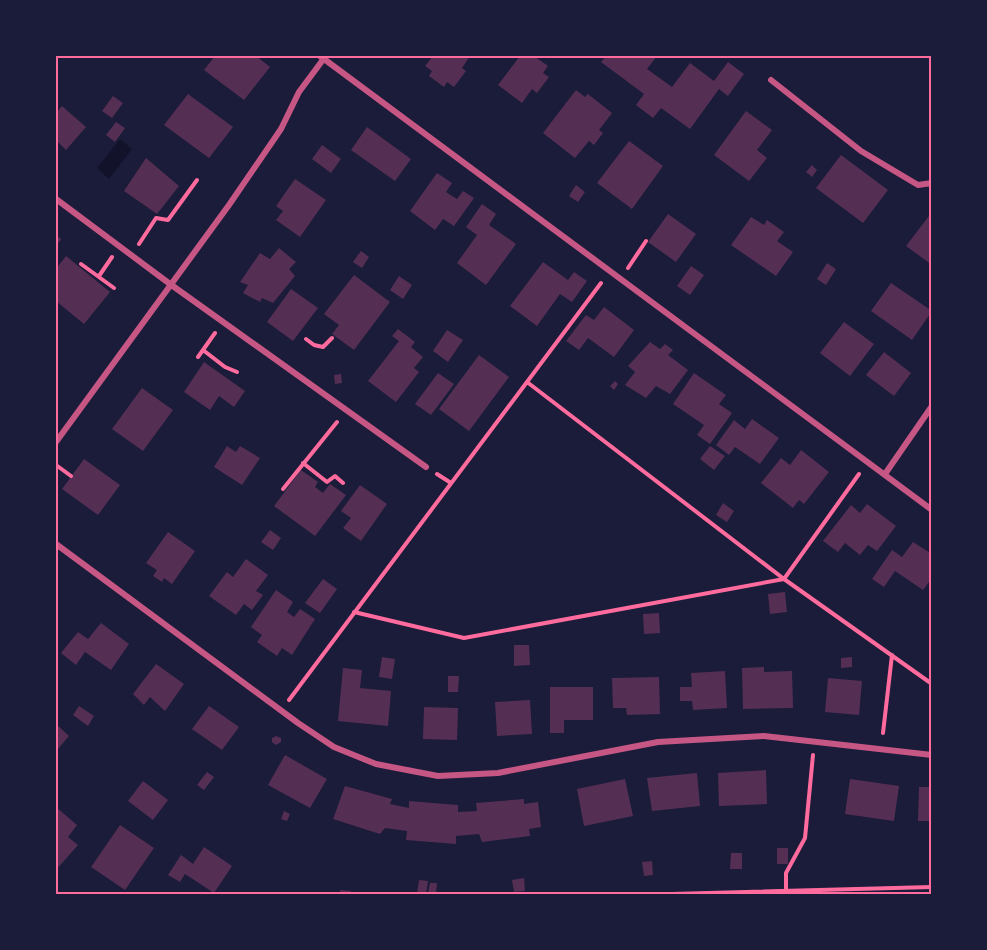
<svg xmlns="http://www.w3.org/2000/svg" width="987" height="950" font-family="'DejaVu Sans',sans-serif">
<style>
.water{fill:#12122b}
.building{fill:#542f53}
.lines{fill:none;stroke-linecap:round;stroke-linejoin:round}
.path{stroke:#ff6b9d;stroke-width:4}
.minor{stroke:#c65784;stroke-width:6}
.neatline{fill:none;stroke:#ff6b9d;stroke-width:2}
</style>
<rect width="100%" height="100%" fill="#1b1b3a"/>
<!-- water -->
<path class="water" d="M 120,139 L 132,149 L 109,179 L 97,168 Z"/>
<!-- building -->
<path class="building" d="M 215,56 L 256,56 L 270,67 L 244,100 L 204,70 Z
M 433,56 L 470,56 L 462,68 L 466,71 L 454,87 L 447,82 L 444,87 L 429,76 L 432,71 L 425,66 Z
M 520,56 L 534,56 L 548,66 L 543,73 L 549,77 L 537,93 L 532,89 L 522,103 L 498,85 Z
M 606,56 L 657,56 L 647,69 L 672,87 L 690,63 L 714,81 L 728,62 L 744,74 L 728,96 L 719,89 L 690,129 L 661,108 L 653,118 L 636,105 L 644,94 L 601,62 Z
M 576,90 L 585,97 L 588,94 L 612,113 L 599,130 L 603,133 L 594,145 L 589,141 L 575,158 L 543,133 Z
M 188,94 L 233,127 L 209,158 L 164,125 Z
M 113,96 L 123,103 L 112,118 L 102,111 Z
M 62,106 L 86,127 L 66,150 L 56,140 L 56,113 Z
M 746,111 L 772,130 L 757,150 L 767,158 L 749,181 L 714,155 Z
M 116,122 L 125,128 L 115,142 L 106,135 Z
M 367,127 L 411,159 L 395,181 L 351,150 Z
M 629,141 L 663,166 L 632,209 L 597,183 Z
M 322,145 L 341,159 L 331,173 L 312,159 Z
M 841,155 L 888,190 L 863,223 L 816,188 Z
M 146,158 L 179,186 L 157,214 L 124,191 Z
M 812,165 L 817,170 L 812,177 L 806,172 Z
M 437,173 L 452,183 L 446,192 L 457,199 L 463,191 L 474,198 L 454,226 L 443,219 L 435,230 L 410,211 Z
M 295,179 L 326,200 L 300,237 L 276,220 L 283,211 L 276,206 Z
M 576,185 L 585,192 L 578,202 L 569,196 Z
M 482,204 L 496,214 L 489,225 L 516,244 L 486,285 L 457,263 L 477,235 L 466,227 Z
M 932,212 L 932,265 L 906,246 Z
M 668,214 L 696,234 L 676,262 L 648,242 Z
M 751,217 L 764,225 L 767,220 L 784,232 L 777,241 L 793,252 L 776,276 L 731,245 Z
M 56,235 L 61,239 L 56,247 Z
M 279,248 L 296,262 L 289,269 L 295,276 L 273,303 L 262,298 L 260,302 L 243,293 L 248,285 L 240,282 L 260,253 L 270,259 Z
M 361,251 L 369,257 L 362,268 L 353,262 Z
M 66,256 L 110,292 L 84,324 L 56,301 L 56,269 Z
M 543,262 L 568,280 L 574,272 L 587,281 L 572,302 L 560,294 L 537,326 L 510,306 Z
M 827,263 L 836,269 L 826,285 L 817,279 Z
M 691,266 L 704,275 L 690,295 L 677,286 Z
M 354,275 L 390,302 L 354,350 L 332,334 L 339,325 L 324,314 Z
M 399,276 L 412,285 L 403,299 L 390,290 Z
M 891,283 L 932,311 L 912,340 L 871,311 Z
M 291,289 L 318,308 L 293,341 L 267,322 Z
M 604,307 L 634,330 L 614,357 L 588,338 L 579,350 L 566,341 L 586,315 L 594,320 Z
M 844,322 L 874,344 L 850,376 L 820,353 Z
M 398,329 L 415,342 L 411,347 L 423,357 L 414,368 L 419,372 L 396,402 L 368,381 L 399,341 L 392,336 Z
M 447,330 L 463,340 L 448,362 L 433,351 Z
M 650,342 L 660,349 L 665,344 L 673,350 L 668,355 L 688,370 L 670,394 L 656,386 L 646,398 L 625,385 L 635,372 L 628,366 Z
M 884,352 L 911,373 L 894,396 L 866,375 Z
M 479,355 L 509,377 L 469,431 L 439,409 Z
M 204,362 L 245,391 L 234,407 L 219,396 L 210,410 L 184,392 Z
M 438,373 L 454,384 L 431,415 L 415,404 Z
M 694,373 L 726,395 L 719,404 L 732,413 L 710,444 L 697,435 L 704,425 L 673,404 Z
M 341,374 L 342,383 L 335,384 L 334,375 Z
M 615,381 L 618,384 L 614,390 L 610,386 Z
M 142,388 L 173,410 L 143,451 L 112,429 Z
M 752,419 L 779,438 L 760,464 L 735,447 L 729,455 L 716,445 L 734,420 L 745,429 Z
M 227,446 L 236,452 L 240,446 L 260,458 L 242,485 L 214,467 Z
M 710,446 L 725,456 L 714,470 L 700,459 Z
M 801,450 L 829,472 L 804,504 L 799,500 L 793,508 L 761,483 L 781,458 L 790,465 Z
M 84,459 L 120,485 L 98,515 L 62,489 Z
M 301,470 L 318,482 L 315,487 L 323,493 L 330,484 L 346,495 L 315,536 L 274,506 Z
M 360,485 L 387,504 L 361,541 L 343,528 L 351,518 L 341,511 Z
M 723,503 L 734,511 L 727,522 L 716,515 Z
M 867,504 L 896,526 L 877,551 L 868,545 L 860,555 L 845,543 L 838,552 L 823,541 L 851,505 L 860,513 Z
M 270,530 L 281,538 L 273,550 L 261,542 Z
M 168,532 L 195,551 L 172,584 L 164,578 L 162,582 L 153,576 L 157,570 L 146,563 Z
M 913,542 L 932,554 L 932,578 L 923,590 L 895,571 L 884,587 L 872,579 L 892,550 L 902,557 Z
M 246,559 L 268,575 L 256,591 L 263,595 L 252,610 L 244,604 L 236,615 L 209,596 L 227,572 L 233,577 Z
M 323,579 L 337,589 L 320,613 L 305,603 Z
M 276,590 L 293,602 L 287,612 L 294,617 L 300,609 L 315,619 L 292,655 L 282,648 L 277,656 L 257,642 L 262,635 L 251,627 Z
M 785,592 L 787,612 L 770,614 L 768,594 Z
M 659,613 L 660,633 L 644,634 L 643,614 Z
M 101,623 L 129,644 L 111,670 L 85,652 L 76,665 L 61,653 L 78,632 L 88,639 Z
M 514,645 L 529,645 L 530,665 L 514,666 Z
M 382,657 L 395,659 L 392,679 L 379,677 Z
M 852,657 L 852,667 L 841,668 L 841,658 Z
M 156,664 L 184,684 L 165,711 L 150,697 L 144,705 L 133,694 Z
M 764,667 L 764,672 L 792,671 L 793,708 L 743,709 L 742,668 Z
M 343,668 L 362,670 L 360,688 L 391,691 L 388,726 L 338,721 Z
M 725,671 L 727,708 L 693,710 L 692,701 L 680,701 L 680,687 L 692,687 L 691,673 Z
M 448,676 L 459,676 L 458,692 L 448,692 Z
M 659,677 L 660,714 L 627,715 L 626,708 L 613,708 L 612,678 Z
M 828,678 L 862,681 L 859,715 L 825,712 Z
M 550,687 L 593,687 L 593,720 L 564,720 L 564,733 L 550,733 Z
M 530,700 L 532,734 L 497,736 L 495,702 Z
M 79,706 L 94,716 L 88,726 L 73,715 Z
M 209,706 L 239,727 L 222,750 L 192,729 Z
M 424,707 L 458,708 L 457,740 L 423,739 Z
M 56,724 L 69,736 L 57,750 L 56,749 Z
M 276,736 L 281,738 L 281,742 L 276,745 L 272,742 L 272,738 Z
M 285,755 L 327,779 L 310,808 L 268,785 Z
M 766,770 L 767,804 L 719,806 L 718,773 Z
M 207,772 L 214,777 L 204,790 L 197,785 Z
M 697,773 L 700,806 L 652,811 L 647,778 Z
M 625,779 L 633,816 L 584,826 L 577,789 Z
M 850,779 L 899,786 L 894,821 L 845,814 Z
M 143,781 L 168,800 L 153,820 L 128,801 Z
M 345,786 L 392,799 L 390,804 L 409,808 L 409,801 L 458,805 L 458,812 L 477,811 L 476,803 L 524,799 L 524,804 L 538,802 L 541,827 L 529,829 L 530,836 L 482,842 L 479,834 L 456,836 L 456,844 L 406,840 L 407,831 L 385,828 L 380,834 L 333,819 Z
M 919,787 L 932,787 L 932,821 L 918,821 Z
M 56,807 L 77,825 L 68,837 L 78,845 L 56,870 Z
M 284,811 L 290,814 L 287,821 L 281,819 Z
M 120,825 L 154,848 L 125,890 L 91,867 Z
M 204,847 L 232,866 L 214,893 L 185,874 L 180,882 L 168,875 L 181,855 L 193,864 Z
M 777,848 L 788,848 L 788,864 L 777,864 Z
M 731,853 L 742,853 L 742,869 L 730,869 Z
M 652,861 L 653,875 L 644,876 L 642,862 Z
M 524,878 L 525,891 L 514,892 L 512,880 Z
M 419,880 L 428,881 L 426,894 L 417,894 Z
M 430,883 L 437,883 L 436,894 L 428,893 Z
M 340,890 L 351,891 L 351,894 L 340,894 Z"/>
<g class="lines">
<!-- path -->
<path class="path" d="M 139,244 L 156,218 L 168,220 L 197,180
M 81,264 L 114,288
M 628,268 L 646,241
M 99,276 L 112,257
M 306,339 L 314,345 L 323,347 L 332,338
M 203,350 L 225,367 L 237,372
M 198,357 L 215,333
M 527,382 L 784,579 L 932,684
M 303,463 L 327,482 L 335,476 L 343,483
M 56,465 L 71,476
M 437,474 L 451,483
M 283,489 L 337,422
M 354,612 L 464,638 L 784,579 L 859,474
M 289,700 L 601,283
M 883,733 L 892,655
M 786,890 L 786,873 L 805,838 L 813,755
M 672,894 L 932,887"/>
<!-- minor -->
<path class="minor" d="M 320,56 L 932,510
M 771,80 L 861,151 L 918,185 L 932,183
M 56,199 L 170,284 L 426,467
M 56,442 L 229,205 L 281,129 L 299,92 L 325,57
M 885,474 L 932,406
M 56,544 L 298,723 L 334,747 L 376,764 L 438,776 L 498,773 L 658,742 L 764,736 L 932,755"/>
</g>
<!-- border -->
<rect width="987" height="950" fill="none" stroke="#1b1b3a" stroke-width="114"/>
<rect x="57" y="57" width="873" height="836" class="neatline"/>
</svg>
